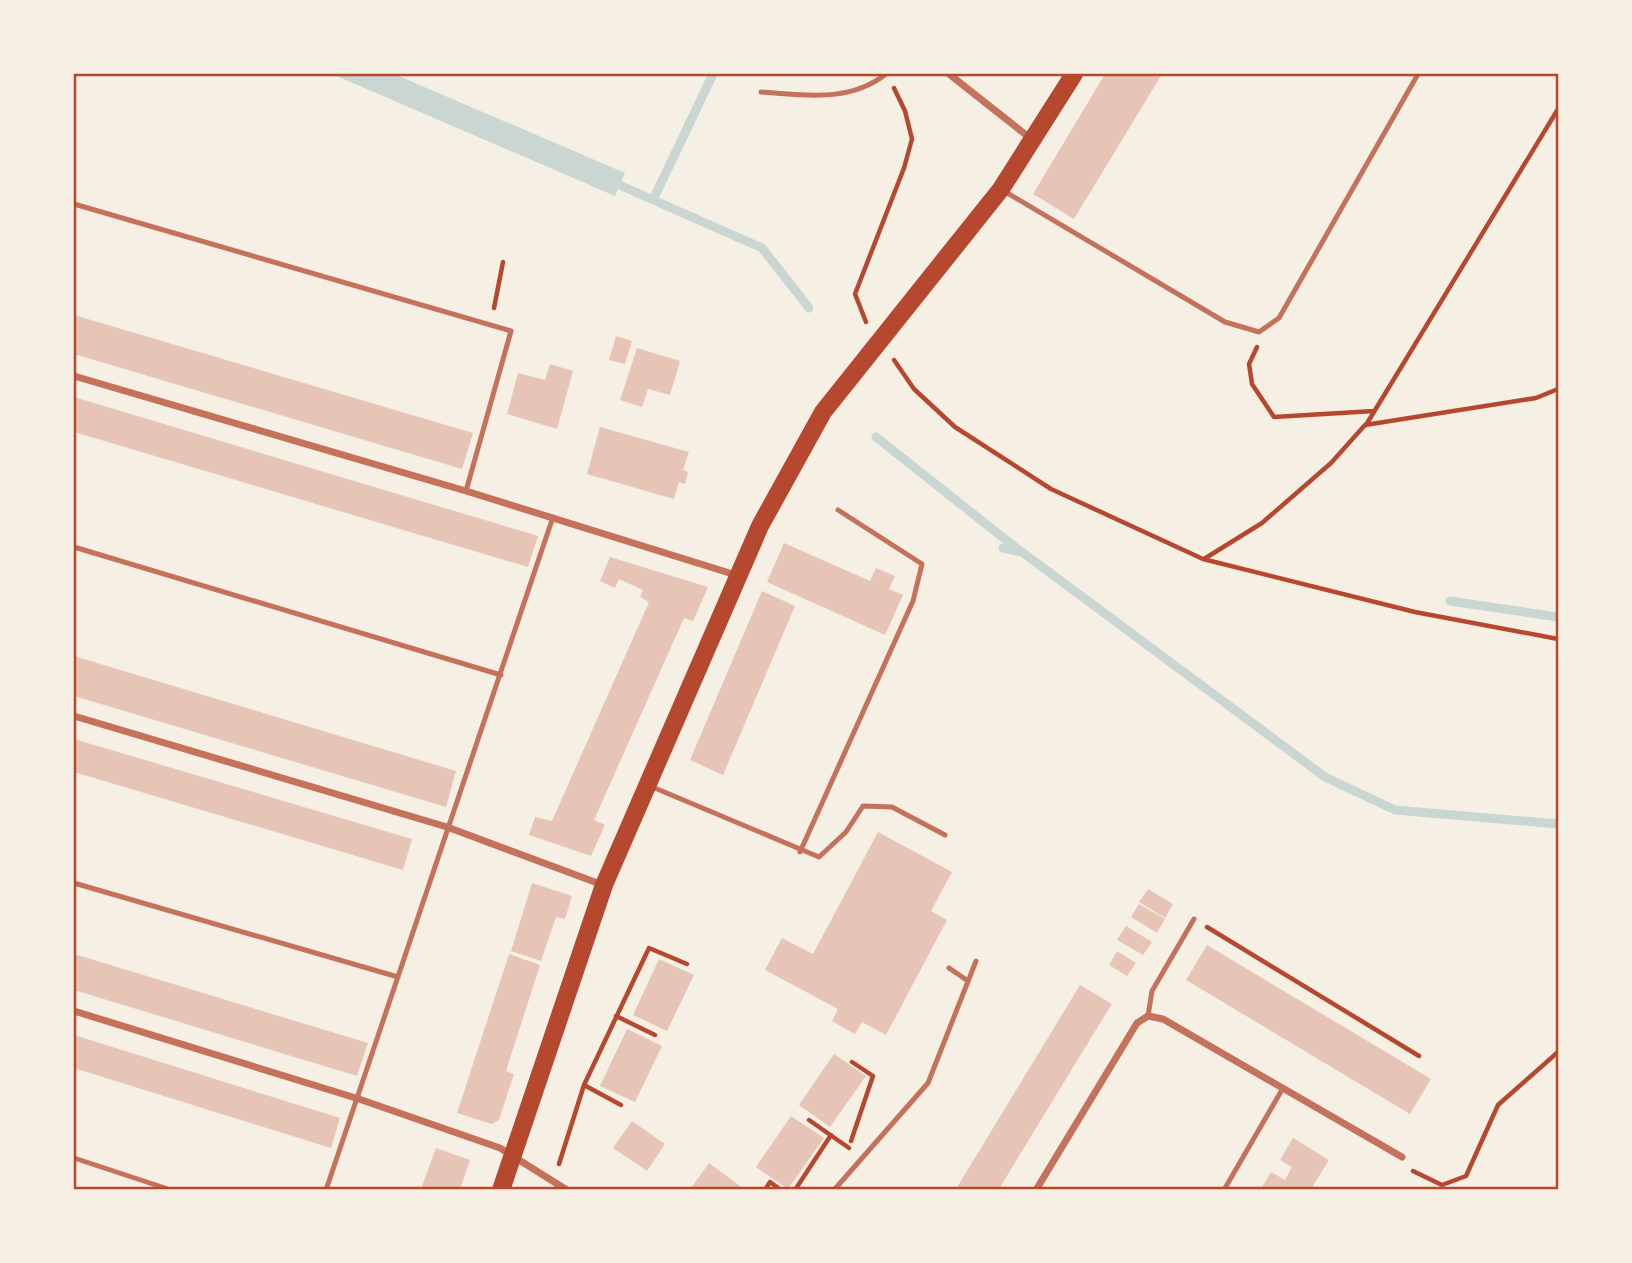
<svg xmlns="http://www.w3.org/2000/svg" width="1632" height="1263" font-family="'Alegreya Sans',sans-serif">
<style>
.water{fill:#c9d6d2}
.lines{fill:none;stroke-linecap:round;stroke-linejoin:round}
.stream{stroke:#c9d6d2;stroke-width:9}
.building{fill:#e6c5b7}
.path{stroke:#b5482f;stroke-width:4.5}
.service{stroke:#c5725c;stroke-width:5}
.minor{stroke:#c5725c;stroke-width:7}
.primary{stroke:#b5482f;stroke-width:18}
.neatline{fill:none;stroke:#b5482f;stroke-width:2.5}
</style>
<rect width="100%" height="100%" fill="#f6efe4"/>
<!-- water -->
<path class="water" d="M 332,74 L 394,74 L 625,173 L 615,196 Z"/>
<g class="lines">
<!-- stream -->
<path class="stream" d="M 608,180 L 762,248 L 809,308
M 653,200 L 713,74
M 876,437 L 1020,551
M 1003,548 L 1022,552 L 1325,777 L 1395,810 L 1558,824
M 1450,601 L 1558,617"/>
</g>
<!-- building -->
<path class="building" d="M 1105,74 L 1162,74 L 1074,219 L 1033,194 Z
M 74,315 L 473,433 L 462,469 L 74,354 Z
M 616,336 L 632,341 L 625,364 L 609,360 Z
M 637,348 L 680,361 L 670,395 L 648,389 L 642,407 L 620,400 Z
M 550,364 L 573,371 L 557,429 L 507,414 L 518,373 L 545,380 Z
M 74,397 L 538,536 L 528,567 L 74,432 Z
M 600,427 L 689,452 L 683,470 L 688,472 L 685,484 L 679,482 L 674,499 L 587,474 Z
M 784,543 L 870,581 L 876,568 L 895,576 L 889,589 L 903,595 L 885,635 L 767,582 Z
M 610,557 L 708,587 L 693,621 L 684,618 L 594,820 L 605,825 L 591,856 L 529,835 L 535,817 L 552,821 L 649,602 L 640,597 L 643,590 L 619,579 L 615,588 L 600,581 Z
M 762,591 L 795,606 L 723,775 L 690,760 Z
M 74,656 L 456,771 L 446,807 L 74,696 Z
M 74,739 L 412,839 L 403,870 L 74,772 Z
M 878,832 L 952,872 L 931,911 L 947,920 L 886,1035 L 862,1022 L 855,1034 L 832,1021 L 838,1009 L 765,970 L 782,938 L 813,954 Z
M 532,883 L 572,896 L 565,919 L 556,917 L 541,961 L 511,951 Z
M 1148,889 L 1173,904 L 1165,918 L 1139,902 Z
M 1139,904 L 1165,919 L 1157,933 L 1131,917 Z
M 1126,926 L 1152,942 L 1143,955 L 1117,940 Z
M 1207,945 L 1431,1079 L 1410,1114 L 1186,980 Z
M 1117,951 L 1136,963 L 1127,976 L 1109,965 Z
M 74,954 L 368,1043 L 357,1076 L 74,990 Z
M 509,954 L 540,965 L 506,1071 L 514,1074 L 499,1120 L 492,1124 L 457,1113 Z
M 659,959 L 694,975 L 667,1031 L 633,1015 Z
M 1080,985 L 1112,1004 L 1086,1046 L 999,1189 L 956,1189 Z
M 627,1029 L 662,1046 L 635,1102 L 600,1086 Z
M 74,1035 L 340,1118 L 331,1148 L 74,1068 Z
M 834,1054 L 866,1076 L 830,1127 L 799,1105 Z
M 791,1116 L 824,1138 L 788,1189 L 756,1167 Z
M 632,1121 L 665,1144 L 647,1171 L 613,1148 Z
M 1293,1138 L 1329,1160 L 1311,1189 L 1261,1189 L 1271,1172 L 1285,1180 L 1292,1167 L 1280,1160 Z
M 436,1148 L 470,1160 L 460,1189 L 421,1189 Z
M 709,1163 L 740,1186 L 738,1189 L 691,1188 Z"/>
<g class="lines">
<!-- path -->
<path class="path" d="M 494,308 L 503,262
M 866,322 L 855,294 L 904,168 L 912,139 L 905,111 L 894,88
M 1257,347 L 1249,364 L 1252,384 L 1274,417 L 1374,411
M 894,360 L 914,389 L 955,427 L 1051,489 L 1203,559 L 1415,612 L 1558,639
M 1366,425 L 1558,109
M 1204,559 L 1262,523 L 1331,463 L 1365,425 L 1536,398 L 1558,389
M 1207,927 L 1419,1056
M 616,1016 L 655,1035
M 584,1085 L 621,1105
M 809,1120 L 849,1148
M 851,1141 L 873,1076 L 852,1062
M 559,1164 L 584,1085 L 649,948 L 687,964
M 1413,1171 L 1442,1185 L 1466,1176 L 1498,1105 L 1558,1052
M 765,1190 L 770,1182 L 781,1190
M 795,1190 L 831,1135"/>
<!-- service -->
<path class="service" d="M 761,92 C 805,95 849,103 886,74
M 1004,191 L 1225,322 L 1259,332 L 1279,318 L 1418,74
M 74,204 L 511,331 L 466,491
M 74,547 L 501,675
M 650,786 L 819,857 L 846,832 L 863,806 L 892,807 L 945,835
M 800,852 L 913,601 L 922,564 L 838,510
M 74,883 L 398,977
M 949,968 L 968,981
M 1148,1016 L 1152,991 L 1194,919
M 74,1158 L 171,1190
M 326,1190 L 553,517
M 834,1190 L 928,1083 L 976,961
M 1224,1190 L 1283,1088"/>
<!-- minor -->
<path class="minor" d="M 949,74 L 1030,138
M 74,376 L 466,491 L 736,575
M 74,716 L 447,827 L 603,885
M 74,1011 L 359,1099 L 500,1148 L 567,1190
M 1036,1190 L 1137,1023 L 1148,1016 L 1163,1019 L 1402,1157"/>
<!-- primary -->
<path class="primary" d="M 501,1190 L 604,885 L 760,526 L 823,412 L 1001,189 L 1074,74"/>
</g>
<!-- border -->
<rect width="1632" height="1263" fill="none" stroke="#f6efe4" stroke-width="150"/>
<rect x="75" y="75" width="1482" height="1113" class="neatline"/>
</svg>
